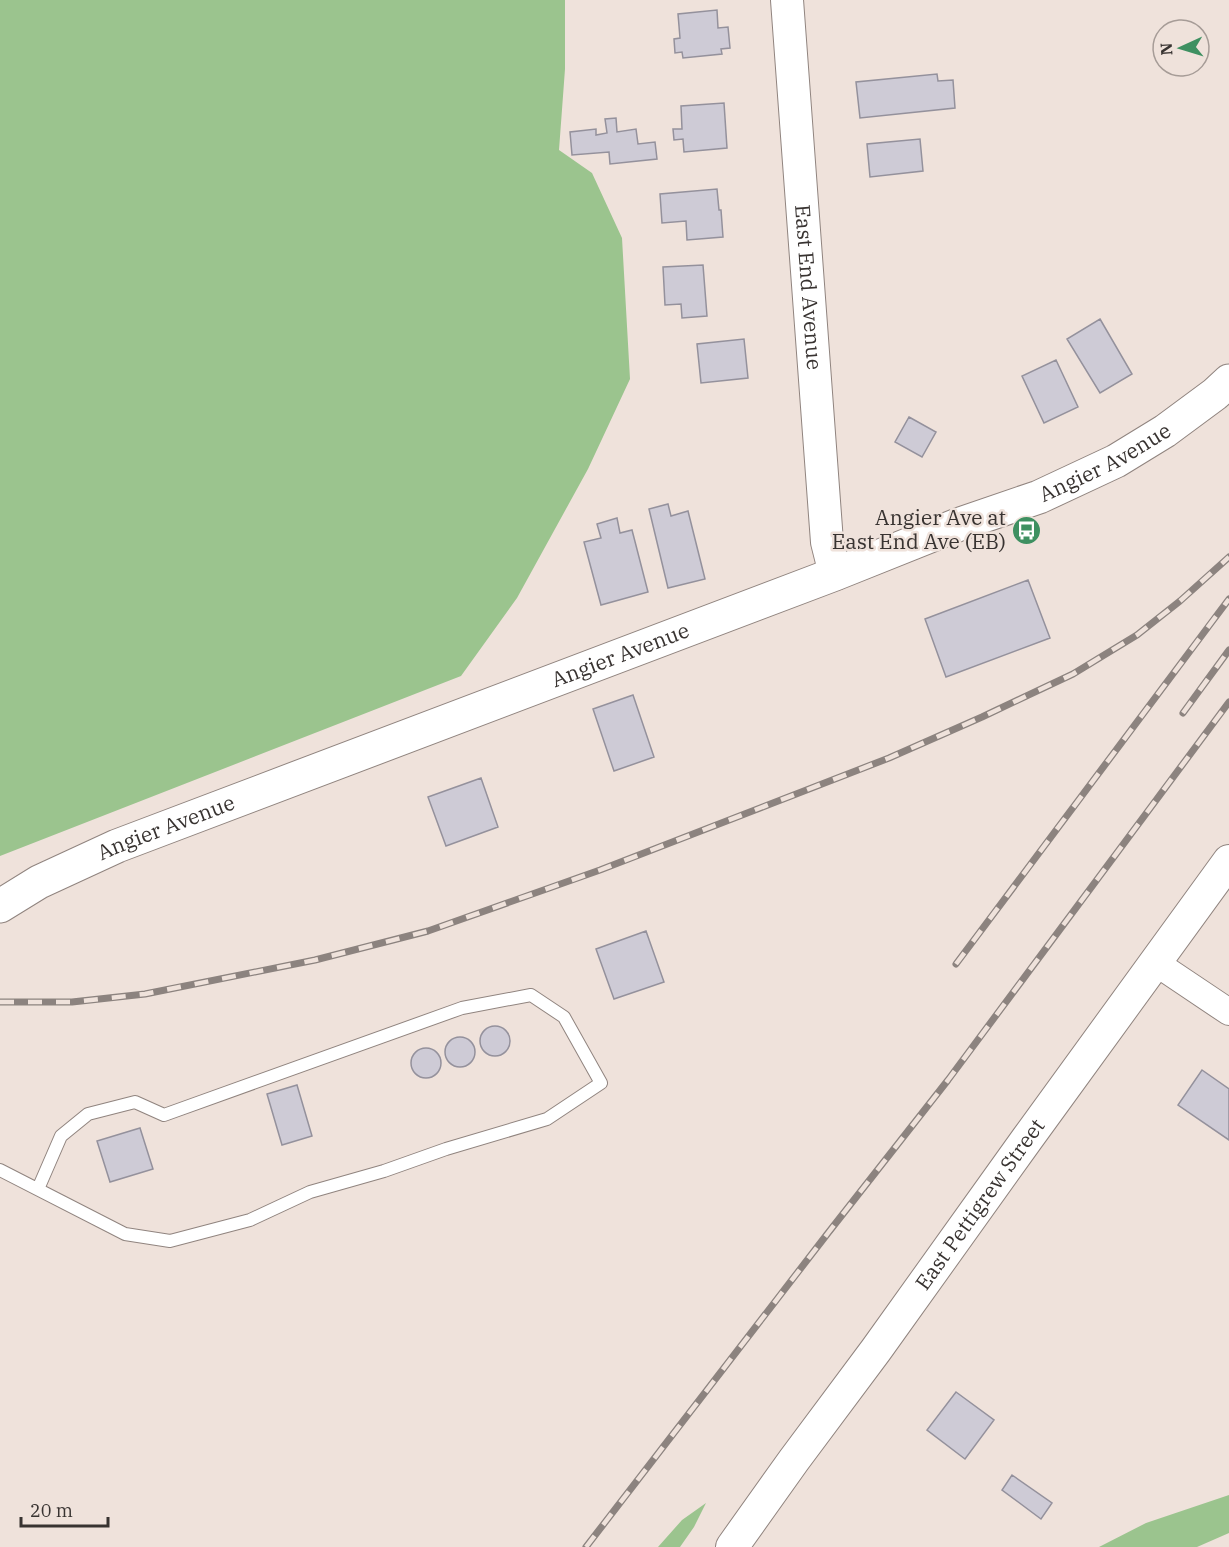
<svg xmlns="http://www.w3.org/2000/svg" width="1229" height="1547" font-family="'IBM Plex Serif',serif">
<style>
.green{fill:#9bc48e}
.building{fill:#cecbd6;stroke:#94919c;stroke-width:1.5}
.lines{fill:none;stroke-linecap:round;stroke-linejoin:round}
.service-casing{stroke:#90847f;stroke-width:14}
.minor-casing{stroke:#90847f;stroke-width:28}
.tertiary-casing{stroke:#90847f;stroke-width:34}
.secondary-casing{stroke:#90847f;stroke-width:35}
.service{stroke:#fff;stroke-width:12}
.minor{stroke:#fff;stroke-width:26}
.tertiary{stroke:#fff;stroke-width:32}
.secondary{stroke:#fff;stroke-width:33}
.rail-casing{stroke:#8c837f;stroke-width:7}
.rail{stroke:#efe2db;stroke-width:4.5;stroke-dasharray:14;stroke-linecap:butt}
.labels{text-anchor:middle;stroke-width:5;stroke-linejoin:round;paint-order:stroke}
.street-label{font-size:21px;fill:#383331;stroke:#efe2db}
.poi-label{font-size:21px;fill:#383331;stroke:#efe2db;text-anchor:end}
</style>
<rect width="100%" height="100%" fill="#efe2db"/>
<!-- green -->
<path class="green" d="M 0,0 L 565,0 L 565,69 L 559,150 L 592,173 L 622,238 L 630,379 L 588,469 L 517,598 L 461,676 L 0,856 Z
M 1229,1495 L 1229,1533 L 1197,1547 L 1099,1547 L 1146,1523 Z
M 706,1503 L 694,1527 L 680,1547 L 658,1547 L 682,1520 Z"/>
<!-- building -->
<path class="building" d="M 717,10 L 718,28 L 728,27 L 730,48 L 721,49 L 722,54 L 683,58 L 682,52 L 675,53 L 674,39 L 680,38 L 678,14 Z
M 937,74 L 938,81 L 953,80 L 955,108 L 860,118 L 856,82 Z
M 724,103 L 727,148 L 684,152 L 683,139 L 674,140 L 673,129 L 682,129 L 681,106 Z
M 616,118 L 617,132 L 636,129 L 638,144 L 655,142 L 657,159 L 610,164 L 609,152 L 572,155 L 570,132 L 596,129 L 596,135 L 607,133 L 605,119 Z
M 920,139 L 923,171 L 870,177 L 867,144 Z
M 717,189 L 719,210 L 721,210 L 723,237 L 687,240 L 686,221 L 662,223 L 660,194 Z
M 703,265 L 707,316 L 682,318 L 681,304 L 665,305 L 663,267 Z
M 1100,319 L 1132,374 L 1100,393 L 1067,339 Z
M 744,339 L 748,378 L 701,383 L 697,344 Z
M 1056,360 L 1078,407 L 1044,423 L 1022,376 Z
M 909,417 L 936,432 L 922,457 L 895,442 Z
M 668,504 L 671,516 L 688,511 L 705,579 L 668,588 L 649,509 Z
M 617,518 L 620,533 L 632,530 L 648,592 L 601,605 L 584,542 L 601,538 L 597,524 Z
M 1028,580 L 1050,638 L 946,677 L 925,619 Z
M 633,695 L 654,757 L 614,771 L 593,709 Z
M 481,778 L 498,827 L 446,846 L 428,797 Z
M 646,931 L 664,982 L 614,999 L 596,949 Z
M480 1041a15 15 0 1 1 30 0a15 15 0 1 1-30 0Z
M445 1052a15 15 0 1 1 30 0a15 15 0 1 1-30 0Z
M411 1063a15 15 0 1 1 30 0a15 15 0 1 1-30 0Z
M 1202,1070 L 1229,1089 L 1229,1140 L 1178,1105 Z
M 297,1085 L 312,1136 L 282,1145 L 267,1094 Z
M 140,1128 L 153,1169 L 110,1182 L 97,1141 Z
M 956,1392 L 994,1420 L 965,1459 L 927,1430 Z
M 1012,1475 L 1052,1503 L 1041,1519 L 1002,1490 Z"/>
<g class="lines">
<defs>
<path id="service" d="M 0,1170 L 125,1234 L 170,1241 L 250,1220 L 310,1192 L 384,1171 L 446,1149 L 547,1119 L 601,1083 L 564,1017 L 531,995 L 462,1008 L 164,1115 L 135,1102 L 88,1114 L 61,1136 L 38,1189"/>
<path id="minor" d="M 1156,963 L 1229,1012"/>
<g id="tertiary">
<path id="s1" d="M 787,0 L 827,542 L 835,574"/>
<path id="s2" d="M 732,1547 L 794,1460 L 876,1350 L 1027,1139 L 1229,861"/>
</g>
<g id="secondary">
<path id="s3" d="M 0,906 L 39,882 L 117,846 L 835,574 L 960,524 L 1039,497 L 1116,461 L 1165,431 L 1215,394 L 1229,381"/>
</g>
</defs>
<!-- service casing -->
<use href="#service" class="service-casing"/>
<!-- minor casing -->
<use href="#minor" class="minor-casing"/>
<!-- tertiary casing -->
<use href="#tertiary" class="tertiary-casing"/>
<!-- secondary casing -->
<use href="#secondary" class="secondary-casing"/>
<!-- service -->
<use href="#service" class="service"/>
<!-- minor -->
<use href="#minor" class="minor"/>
<!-- tertiary -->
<use href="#tertiary" class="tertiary"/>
<!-- secondary -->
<use href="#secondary" class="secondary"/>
<defs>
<path id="rail" d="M 1183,713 L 1229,650
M 956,964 L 1229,599
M 0,1002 L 72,1002 L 145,994 L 315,960 L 428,931 L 600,870 L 889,758 L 982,717 L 1073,674 L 1137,635 L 1180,601 L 1229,557
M 586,1547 L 828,1233 L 948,1080 L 1229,702"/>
</defs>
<!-- rail casing -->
<use href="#rail" class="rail-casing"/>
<!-- rail -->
<use href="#rail" class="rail"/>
</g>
<!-- icons -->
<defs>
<symbol id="bus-disc" viewBox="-11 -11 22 22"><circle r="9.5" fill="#3e9061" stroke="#efe2db"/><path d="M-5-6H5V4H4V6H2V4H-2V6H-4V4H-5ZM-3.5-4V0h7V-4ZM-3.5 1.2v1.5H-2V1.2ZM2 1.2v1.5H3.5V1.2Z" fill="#fff"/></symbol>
</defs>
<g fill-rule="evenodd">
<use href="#bus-disc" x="1010" y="514" width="33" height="33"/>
</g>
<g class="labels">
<!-- street labels -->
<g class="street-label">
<text dy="7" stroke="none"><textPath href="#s1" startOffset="288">East End Avenue</textPath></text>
<text dy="7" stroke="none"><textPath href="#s3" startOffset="1192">Angier Avenue</textPath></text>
<text dy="7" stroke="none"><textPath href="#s3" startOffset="670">Angier Avenue</textPath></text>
<text dy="7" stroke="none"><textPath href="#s3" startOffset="184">Angier Avenue</textPath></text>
<text dy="7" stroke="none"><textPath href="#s2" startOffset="423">East Pettigrew Street</textPath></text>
</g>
<!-- poi labels -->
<g class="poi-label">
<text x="1006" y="525">Angier Ave at<tspan x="1006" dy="24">East End Ave (EB)</tspan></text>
</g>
</g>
<!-- north arrow -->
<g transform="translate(1181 48) rotate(266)"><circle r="28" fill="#efe2db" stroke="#a69c97" stroke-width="1.5"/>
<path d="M0-4.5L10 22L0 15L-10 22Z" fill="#3e9061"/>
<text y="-9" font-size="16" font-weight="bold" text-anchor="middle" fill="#383331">N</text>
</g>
<!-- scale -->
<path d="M21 1517v9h87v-9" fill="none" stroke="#383331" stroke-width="3"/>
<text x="30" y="1517" font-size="18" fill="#383331" stroke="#efe2db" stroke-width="4.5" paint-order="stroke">20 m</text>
</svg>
